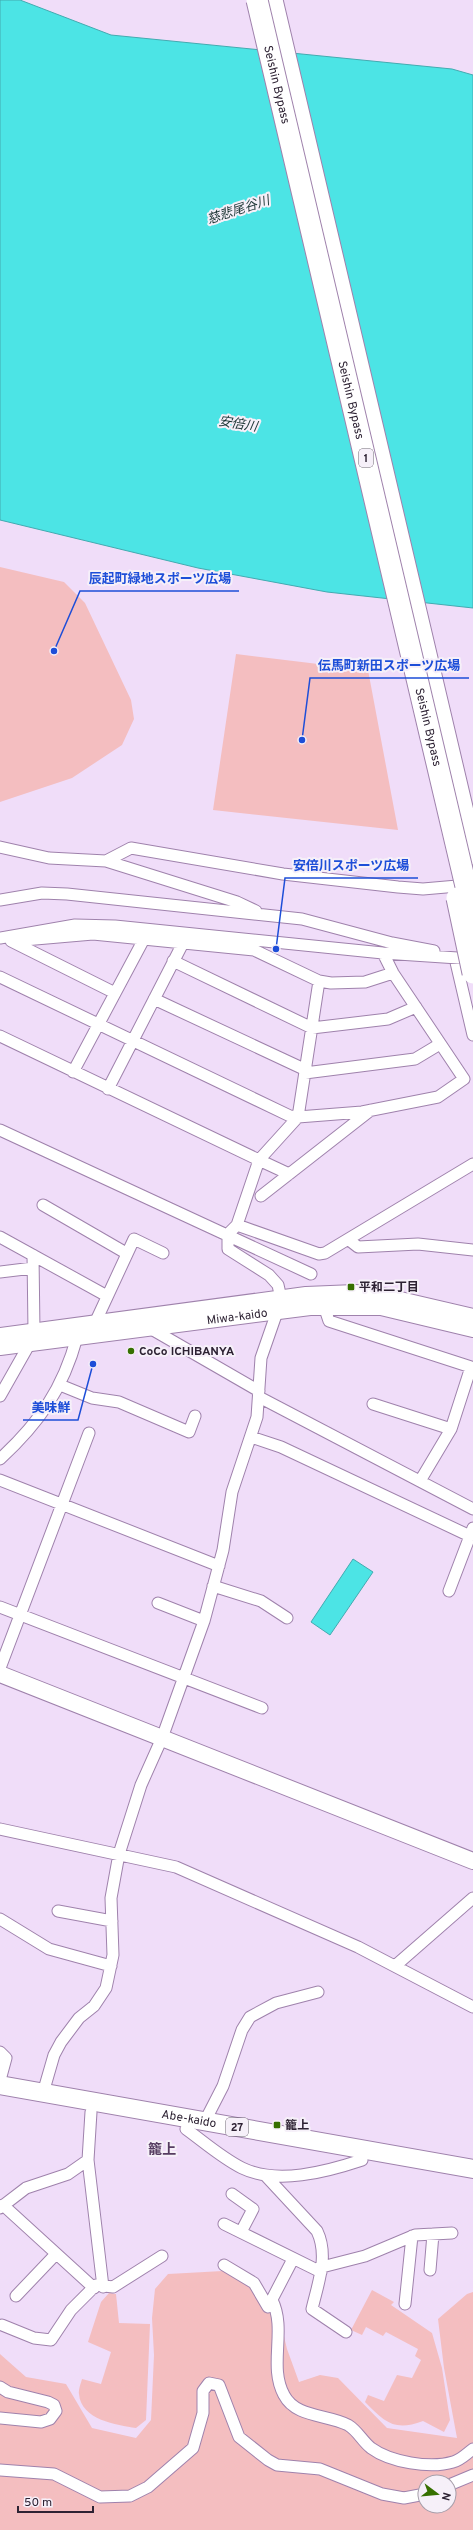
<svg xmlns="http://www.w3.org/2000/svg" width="473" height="2530" font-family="Overpass,'Noto Sans JP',sans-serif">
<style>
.green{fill:#f4bec0;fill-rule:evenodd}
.water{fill:#4ce4e5;stroke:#43aab0}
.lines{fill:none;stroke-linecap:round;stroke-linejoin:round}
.street-casing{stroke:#9f82ac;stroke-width:13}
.secondary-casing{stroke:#9f82ac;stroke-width:18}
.primary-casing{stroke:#9f82ac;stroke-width:20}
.highway-casing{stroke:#9f82ac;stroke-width:23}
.street{stroke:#fff;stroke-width:11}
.secondary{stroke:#fff;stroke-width:16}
.primary{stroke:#fff;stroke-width:18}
.highway{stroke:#fff;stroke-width:21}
.highway-bridge-casing{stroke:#9f82ac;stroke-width:23;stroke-linecap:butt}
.highway-bridge{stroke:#fff;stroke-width:21}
.poi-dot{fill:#367000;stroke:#f6f0f9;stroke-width:1.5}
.labels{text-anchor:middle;stroke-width:4;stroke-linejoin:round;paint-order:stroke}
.shield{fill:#f6f0f9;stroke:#69606e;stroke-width:1}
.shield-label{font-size:11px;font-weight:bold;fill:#2d2233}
.street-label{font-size:12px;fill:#2d2233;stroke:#f6f0f9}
.poi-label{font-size:12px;font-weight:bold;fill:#2d2233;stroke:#f6f0f9;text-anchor:start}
.water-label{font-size:13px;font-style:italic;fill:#1b3434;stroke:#f6f0f9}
.quarter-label{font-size:14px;font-weight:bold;fill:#563c61;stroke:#f6f0f9}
.leader{fill:none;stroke:#1d4ed8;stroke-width:1.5}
.callout-dot{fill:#1d4ed8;stroke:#f6f0f9;stroke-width:1.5}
.callout-label{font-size:13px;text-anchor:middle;font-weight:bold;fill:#1d4ed8;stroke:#f6f0f9;stroke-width:4;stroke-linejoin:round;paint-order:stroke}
</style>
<rect width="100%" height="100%" fill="#f0ddf9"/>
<!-- green -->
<path class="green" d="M 0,567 L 64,582 L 85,603 L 131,700 L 134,719 L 122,745 L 72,778 L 0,802 Z
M 236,654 L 368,670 L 398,830 L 213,810 Z
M 241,2270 L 280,2320 L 287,2349 L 299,2382 L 320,2375 L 338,2378 L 387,2428 L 457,2438 L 444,2368 L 438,2319 L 467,2294 L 473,2292 L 473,2530 L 0,2530 L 0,2354 L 26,2377 L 66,2384 L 92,2428 L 136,2438 L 151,2420 L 154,2355 L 152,2318 L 155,2289 L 168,2274 ZM 425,2482 L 449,2482 L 449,2506 L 425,2506 Z
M 372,2290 L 394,2302 L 391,2305 L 432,2333 L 442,2368 L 450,2420 L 444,2432 L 423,2421 C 394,2432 385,2422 365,2402 L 368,2395 L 384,2401 L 397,2375 L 412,2378 L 421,2360 L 415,2356 L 418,2349 L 386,2332 L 383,2336 L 366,2327 L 362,2335 L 351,2330 Z
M 109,2293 L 116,2294 L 119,2323 L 150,2324 L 146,2420 L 136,2428 C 117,2425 81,2420 79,2394 C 78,2390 81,2383 82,2379 L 101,2384 L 111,2352 L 88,2342 L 101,2302 Z"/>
<!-- water -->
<path class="water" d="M 0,0 L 20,0 L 111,35 L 452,69 L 473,75 L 473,608 L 327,592 L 198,568 L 0,520 Z
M 353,1559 L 373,1572 L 330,1635 L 311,1622 Z"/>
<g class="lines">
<defs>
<path id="street" d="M 0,847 L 49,858 L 106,861 L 237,902 L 256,911
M 106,861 L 131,848 L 283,874 L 398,887 L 423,889 L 469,885
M 0,900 L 42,893 L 67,894 L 302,919 L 392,943 L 434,951
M 0,938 L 75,925 L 115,926 L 383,953 L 473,959
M 24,940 L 93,934 L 254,950 L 319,981 L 331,983 L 365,982 L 393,973
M 11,941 L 115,993
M 455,958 L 473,1035
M 173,961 L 312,1028 L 388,1019 L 416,1007
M 0,977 L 290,1116 L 298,1117 L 362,1112 L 438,1097 L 464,1079 L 393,973 L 383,953
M 154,999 L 306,1070
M 0,1036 L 259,1160 L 298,1117 L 319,981
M 73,1072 L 144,939
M 305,1073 L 415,1059 L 440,1044
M 108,1089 L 183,943
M 0,1130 L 311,1274
M 261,1196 L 371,1110
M 43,1205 L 126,1253
M 237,1225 L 259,1160 L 289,1174
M 0,1237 L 107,1296
M 349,1240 L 358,1247 L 418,1244 L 473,1250
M 33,1255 L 34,1331
M 0,1272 L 33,1268
M 324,1306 L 329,1321 L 471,1367 L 451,1429 L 420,1481
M 95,1323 L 134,1239 L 163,1253
M 148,1327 L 259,1391
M 60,1385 L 92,1398 L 119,1402 L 189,1432 L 195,1416
M 0,1396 L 30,1343
M 259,1397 L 473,1509
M 373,1404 L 451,1429
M 251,1437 L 281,1447 L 470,1536
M 0,1459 C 39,1423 63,1389 77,1337
M 0,1480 L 219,1566
M 213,1586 L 261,1601 L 287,1618
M 449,1591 L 473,1528
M 158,1603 L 204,1621
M 0,1607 L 262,1708
M 0,1668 L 89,1433
M 0,1829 L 176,1867 L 358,1947 L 473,2007
M 58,1911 L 112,1921
M 0,1919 L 49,1949 L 111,1966
M 395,1966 L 473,1898
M 0,2052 L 6,2058 L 0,2080
M 43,2093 L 54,2055 L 61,2042 L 79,2018 L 94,2006 L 106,1988 L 113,1955 L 111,1898 L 119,1854 L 141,1785 L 162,1738 L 204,1621 L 223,1550 L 232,1492 L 257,1417 L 261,1358 L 277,1312 L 280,1294 L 278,1285 L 269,1275 L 228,1249 L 228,1234 L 237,1225 L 319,1254 L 325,1253 L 473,1164
M 205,2121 L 223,2086 L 242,2030 L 250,2017 L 276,2003 L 318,1992
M 186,2129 C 204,2142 222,2158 242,2168 C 277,2185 326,2172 362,2160
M 88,2160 L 103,2287
M 265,2175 L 317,2231 C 329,2256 318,2283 312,2309 L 346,2332
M 232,2194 L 253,2209 L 241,2232
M 3,2205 L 94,2288
M 0,2208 L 26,2188 L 68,2174 L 88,2160 L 91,2112
M 224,2224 L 321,2272
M 224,2265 L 254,2283 L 268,2307 L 293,2259
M 322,2267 L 365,2256 L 415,2235 L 452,2233
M 430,2270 L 433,2234
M 16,2296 L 56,2254
M 272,2300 C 287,2330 268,2366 284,2395 C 296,2418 327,2414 348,2425 C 358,2431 362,2441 371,2448 C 390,2462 430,2469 453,2462 C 461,2460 466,2454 473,2449
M 405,2304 L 412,2236
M 2,2325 L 34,2338 L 51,2340 L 71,2310 L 96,2285 L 113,2287 L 162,2256
M 0,2387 L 8,2392 L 48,2402 L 54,2405 L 56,2411 L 50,2419 L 41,2422 L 0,2418
M 0,2470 L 54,2474 L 100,2497 L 130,2496 L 148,2487 L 193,2448 L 203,2413 L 203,2391 L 209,2383 L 219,2385 L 239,2437 L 268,2460 L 277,2465 L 320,2469 L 382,2494 L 404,2498 L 425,2494
M 449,2485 L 473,2475"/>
<g id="secondary">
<path d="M 0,1336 L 306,1295 L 355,1293 L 383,1296 L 473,1317"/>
<path id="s1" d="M 0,1347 L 310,1307 L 381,1307 L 473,1329"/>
<path d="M 0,1674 L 473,1861"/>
</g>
<g id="primary">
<path id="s2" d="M 0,2085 L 473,2169"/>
</g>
<path id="highway" d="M 272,0 L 473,854"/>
</defs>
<!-- street casing -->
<use href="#street" class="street-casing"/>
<!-- secondary casing -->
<use href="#secondary" class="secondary-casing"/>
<!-- primary casing -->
<use href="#primary" class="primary-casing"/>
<!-- highway casing -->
<use href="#highway" class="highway-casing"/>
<!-- street -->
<use href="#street" class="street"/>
<!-- secondary -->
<use href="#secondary" class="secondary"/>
<!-- primary -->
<use href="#primary" class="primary"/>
<!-- highway -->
<use href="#highway" class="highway"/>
<defs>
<g id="highway-bridge">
<path id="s3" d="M 257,0 L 473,916"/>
<path d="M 457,898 L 473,973"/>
</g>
</defs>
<!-- highway-bridge casing -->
<use href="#highway-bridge" class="highway-bridge-casing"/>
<!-- highway-bridge -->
<use href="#highway-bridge" class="highway-bridge"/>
</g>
<!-- markers -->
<g class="poi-dot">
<rect x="347" y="1283" width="8" height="8" rx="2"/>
<circle cx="131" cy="1351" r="4"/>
<rect x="273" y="2121" width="8" height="8" rx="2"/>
</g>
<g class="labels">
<!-- shield labels -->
<g class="shield">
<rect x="359" y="449" width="14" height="18" rx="3"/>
<rect x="226" y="2118" width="22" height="18" rx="3"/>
</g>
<g class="shield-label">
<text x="366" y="462">1</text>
<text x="237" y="2131">27</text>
</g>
<!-- street labels -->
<g class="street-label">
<text dy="4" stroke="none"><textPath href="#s3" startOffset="87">Seishin Bypass</textPath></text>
<text dy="4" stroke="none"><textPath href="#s3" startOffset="411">Seishin Bypass</textPath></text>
<text dy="4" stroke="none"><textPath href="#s3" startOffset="747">Seishin Bypass</textPath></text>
<text dy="4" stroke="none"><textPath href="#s1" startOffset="239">Miwa-kaido</textPath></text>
<text dy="4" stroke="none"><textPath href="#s2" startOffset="192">Abe-kaido</textPath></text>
</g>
<!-- poi labels -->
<g class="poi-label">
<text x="359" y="1291">平和二丁目</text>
<text x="139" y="1355">CoCo ICHIBANYA</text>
<text x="285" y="2129">籠上</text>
</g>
<!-- water labels -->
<g class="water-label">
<text transform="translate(238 209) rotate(-18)" y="5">慈悲尾谷川</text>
<text transform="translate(238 423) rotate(9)" y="5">安倍川</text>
</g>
<!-- quarter labels -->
<g class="quarter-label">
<text x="162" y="2154">籠上</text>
</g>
</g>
<!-- callouts -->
<path class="leader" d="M54 651L80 591H239M302 740L310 678H469M276 949L285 878H418M93 1364L78 1420H23"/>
<g class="callout-dot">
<circle cx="54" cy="651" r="4"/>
<circle cx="302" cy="740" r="4"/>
<circle cx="276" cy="949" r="4"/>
<circle cx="93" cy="1364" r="4"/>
</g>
<g class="callout-label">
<text x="160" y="583">辰起町緑地スポーツ広場</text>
<text x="389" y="670">伝馬町新田スポーツ広場</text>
<text x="351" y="870">安倍川スポーツ広場</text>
<text x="51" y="1412">美味鮮</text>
</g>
<!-- north arrow -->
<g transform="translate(437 2494) rotate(106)"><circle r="19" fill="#f6f0f9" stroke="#a69eaa"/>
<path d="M0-3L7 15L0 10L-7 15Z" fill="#367000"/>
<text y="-6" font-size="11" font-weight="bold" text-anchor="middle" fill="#2d2233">N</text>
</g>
<!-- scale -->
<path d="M18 2506v6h75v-6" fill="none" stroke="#2d2233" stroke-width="2"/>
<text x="24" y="2506" font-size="12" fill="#2d2233" stroke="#f6f0f9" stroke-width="3" paint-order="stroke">50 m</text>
</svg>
